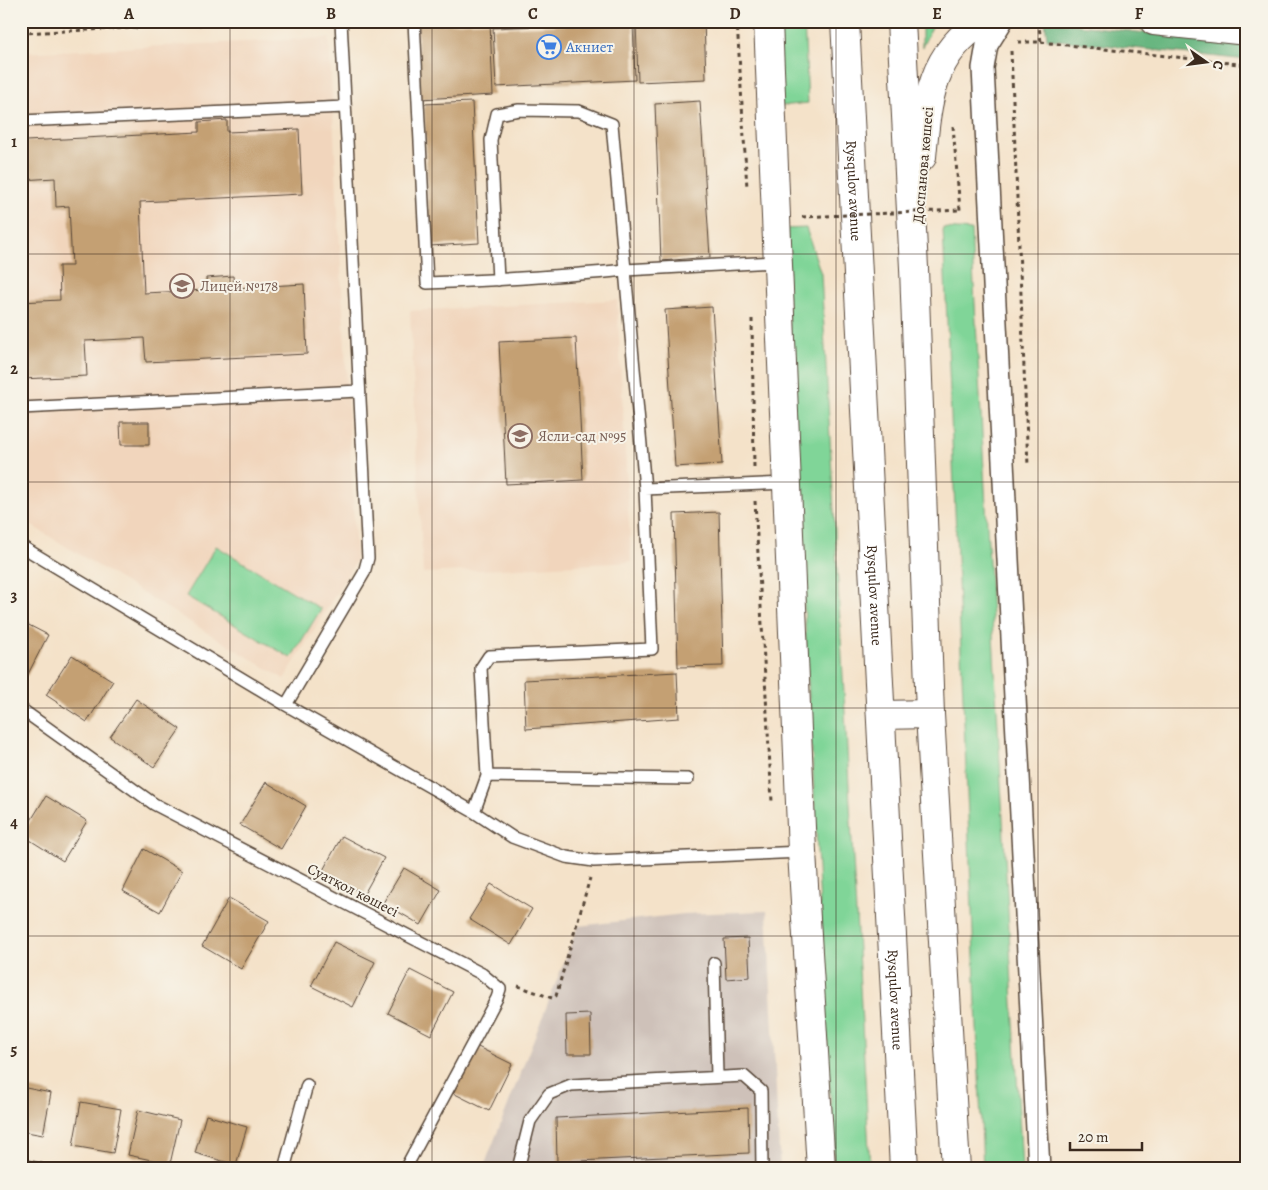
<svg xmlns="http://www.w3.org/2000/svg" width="1268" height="1190" font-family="Alegreya,serif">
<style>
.built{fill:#f1d5bc}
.industrial{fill:#cec1b9}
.green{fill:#80d598;stroke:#5e805b}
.forest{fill:#68b680;stroke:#52704f}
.building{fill:#c4a073}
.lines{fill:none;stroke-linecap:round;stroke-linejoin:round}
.lane-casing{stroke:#574638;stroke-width:14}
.street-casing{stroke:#574638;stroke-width:24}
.secondary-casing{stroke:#574638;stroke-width:30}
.path{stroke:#574638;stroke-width:3;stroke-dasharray:4 4;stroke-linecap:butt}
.lane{stroke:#fff;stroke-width:11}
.street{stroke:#fff;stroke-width:21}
.secondary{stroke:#fff;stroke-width:28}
.path-bridge{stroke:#574638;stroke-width:3;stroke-dasharray:4 4;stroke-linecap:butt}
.grid{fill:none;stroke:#3b2a1e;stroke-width:1;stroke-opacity:0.55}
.labels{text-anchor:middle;stroke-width:4;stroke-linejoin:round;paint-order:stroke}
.shop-label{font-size:15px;fill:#366cbe;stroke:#f7f3e8;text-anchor:start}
.street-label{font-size:15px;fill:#3b2a1e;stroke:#f7f3e8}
.education-label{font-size:15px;fill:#785e54;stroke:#f7f3e8;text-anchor:start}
.neatline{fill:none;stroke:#3b2a1e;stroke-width:2}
.grid-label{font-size:16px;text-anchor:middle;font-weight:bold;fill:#3b2a1e}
</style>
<rect width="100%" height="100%" fill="#f7f3e8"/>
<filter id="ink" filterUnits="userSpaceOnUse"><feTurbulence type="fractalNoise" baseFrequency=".02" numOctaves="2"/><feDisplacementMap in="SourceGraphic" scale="10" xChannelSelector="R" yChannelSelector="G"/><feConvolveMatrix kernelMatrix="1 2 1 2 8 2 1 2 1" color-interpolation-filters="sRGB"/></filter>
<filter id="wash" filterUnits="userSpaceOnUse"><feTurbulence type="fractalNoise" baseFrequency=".0096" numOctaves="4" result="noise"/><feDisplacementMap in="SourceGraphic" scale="20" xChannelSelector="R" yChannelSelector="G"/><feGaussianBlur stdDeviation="1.12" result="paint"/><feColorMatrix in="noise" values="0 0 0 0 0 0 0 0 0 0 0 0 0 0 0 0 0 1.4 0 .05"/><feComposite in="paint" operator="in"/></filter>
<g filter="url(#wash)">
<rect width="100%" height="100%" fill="#f4e2c9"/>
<!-- built -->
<path class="built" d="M 329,38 L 356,561 L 284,679 L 21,519 L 21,53 Z
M 617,300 L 631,562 L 423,573 L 410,311 Z"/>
<!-- industrial -->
<path class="industrial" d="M 767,911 L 780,1169 L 483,1169 L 578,926 L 684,914 Z"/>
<!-- green -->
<path class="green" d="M 777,21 L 804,21 L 808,103 L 781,106 Z
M 922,21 L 935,21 L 922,47 Z
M 806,228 L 821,274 L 870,1169 L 834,1169 L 784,229 Z
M 943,228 L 971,230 L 1022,1169 L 983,1169 Z
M 216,546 L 321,609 L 291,658 L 186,596 Z"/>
<!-- forest -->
<path class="forest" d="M 1045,21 L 1247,45 L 1247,60 L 1047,39 Z"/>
<g id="blocks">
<!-- building -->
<path class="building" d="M 636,21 L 704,21 L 706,79 L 638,82 Z
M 490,22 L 493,95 L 420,99 L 417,25 Z
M 633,22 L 635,80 L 496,87 L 493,28 Z
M 700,101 L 710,257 L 661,261 L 655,104 Z
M 472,102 L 479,243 L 430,246 L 424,104 Z
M 227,120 L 227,132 L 299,129 L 302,194 L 140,202 L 144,293 L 207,290 L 206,278 L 233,276 L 234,288 L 304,284 L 307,354 L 146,362 L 144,338 L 85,341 L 87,376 L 21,379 L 21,302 L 60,300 L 59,266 L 72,266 L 69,206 L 56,207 L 55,178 L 21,180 L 21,132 L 26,132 L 26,141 L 199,132 L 199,122 Z
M 712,307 L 722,464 L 675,467 L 665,310 Z
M 576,338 L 583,480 L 506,484 L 499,342 Z
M 120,422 L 149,422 L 149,445 L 121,445 Z
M 719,512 L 723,666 L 678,667 L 674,514 Z
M 21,621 L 48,635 L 27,676 L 21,673 Z
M 72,655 L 113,681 L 87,722 L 46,695 Z
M 677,672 L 679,718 L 526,729 L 524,680 Z
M 136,699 L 180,729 L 154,767 L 110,737 Z
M 266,782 L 306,806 L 281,849 L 240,825 Z
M 46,796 L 87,821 L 63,861 L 22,835 Z
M 342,836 L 384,858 L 364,894 L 322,872 Z
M 144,849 L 182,871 L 160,912 L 123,891 Z
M 404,868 L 441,890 L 421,925 L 383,903 Z
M 491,884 L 532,909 L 511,945 L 469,919 Z
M 229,898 L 269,921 L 241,969 L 202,946 Z
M 748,938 L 750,977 L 726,979 L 724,939 Z
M 334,942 L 375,962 L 353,1007 L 311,986 Z
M 410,970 L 453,992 L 431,1035 L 388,1013 Z
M 590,1014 L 591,1054 L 567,1054 L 566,1015 Z
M 476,1046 L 512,1064 L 489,1111 L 453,1093 Z
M 21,1087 L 51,1093 L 43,1135 L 21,1131 Z
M 81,1102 L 121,1109 L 113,1153 L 73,1146 Z
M 748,1108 L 749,1153 L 557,1162 L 556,1118 Z
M 138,1110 L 180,1120 L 170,1164 L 128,1155 Z
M 206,1115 L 247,1127 L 236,1165 L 195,1153 Z"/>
</g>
</g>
<g filter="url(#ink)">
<use href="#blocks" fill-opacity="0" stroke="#574638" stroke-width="1"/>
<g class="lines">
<defs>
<path id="lane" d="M 414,21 L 427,283 C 493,280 559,277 625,270 L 612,124 L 579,111 L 519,110 L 497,114 L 491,140 L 498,280
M 21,121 L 345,107
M 776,262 L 625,270 L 645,489 L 787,483
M 21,408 L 359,391
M 21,546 L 286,705 L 474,812 L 512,837 L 566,857 L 594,861 L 802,852
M 286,705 L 364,573 L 368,558 L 341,21
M 21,709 L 154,804 L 482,974 L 500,989 L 497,998 L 405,1169
M 487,776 L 688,779
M 474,812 L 487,776 L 481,668 L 489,656 L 652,649 L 645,489
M 714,963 L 717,1076
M 21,1165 L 40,1169
M 284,1169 L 307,1085
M 518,1169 L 530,1121 L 549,1094 L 571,1085 L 744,1076 L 761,1091 L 762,1169"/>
<path id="street" d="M 1002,21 L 987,45 L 983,68 L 1039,1169"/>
<g id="secondary">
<path d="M 768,21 L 802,852 L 821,1169"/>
<path id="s1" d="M 845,21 L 904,1169"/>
<path d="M 901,21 L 914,268 L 930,714 L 956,1169"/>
<path d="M 1154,21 L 1247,31"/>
<path d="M 922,157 C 927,101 931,53 983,21"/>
<path d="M 881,715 L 930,714"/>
</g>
</defs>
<!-- lane casing -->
<use href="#lane" class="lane-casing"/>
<!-- street casing -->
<use href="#street" class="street-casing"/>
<!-- secondary casing -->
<use href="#secondary" class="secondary-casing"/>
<!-- path -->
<path class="path" d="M 737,21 L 747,188
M 21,33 L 284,21
M 1018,42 L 1041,42 L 1039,26
M 1041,42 L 1247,65
M 1011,51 L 1028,466
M 953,126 L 960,210
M 752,319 L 754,468
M 755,501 L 772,802
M 518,986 L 552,998 L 556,996 L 590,878"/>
<!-- lane -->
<use href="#lane" class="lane"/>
<!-- street -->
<use href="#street" class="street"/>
<!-- secondary -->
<use href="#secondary" class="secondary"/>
<!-- path-bridge -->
<path class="path-bridge" d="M 802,217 L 960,210"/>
</g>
</g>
<!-- grid -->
<path class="grid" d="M 230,21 L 230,1169M 432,21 L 432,1169M 634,21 L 634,1169M 836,21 L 836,1169M 1038,21 L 1038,1169M 21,254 L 1247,254M 21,482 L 1247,482M 21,708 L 1247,708M 21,936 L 1247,936"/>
<!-- icons -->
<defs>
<symbol id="supermarket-ring" viewBox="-11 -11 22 22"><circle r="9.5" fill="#f7f3e8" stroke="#3f7fe0" stroke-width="1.5"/><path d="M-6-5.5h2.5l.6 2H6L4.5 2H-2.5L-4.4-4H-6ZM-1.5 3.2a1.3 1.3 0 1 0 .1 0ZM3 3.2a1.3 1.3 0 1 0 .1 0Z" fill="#3f7fe0"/></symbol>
<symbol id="school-ring" viewBox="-11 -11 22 22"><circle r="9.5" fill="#f7f3e8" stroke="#8d6e63" stroke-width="1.5"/><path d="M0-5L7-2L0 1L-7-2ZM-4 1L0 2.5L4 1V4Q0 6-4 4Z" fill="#8d6e63"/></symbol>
</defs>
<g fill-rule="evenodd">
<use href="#supermarket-ring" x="535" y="33" width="28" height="28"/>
<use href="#school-ring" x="168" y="272" width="28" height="28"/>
<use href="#school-ring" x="506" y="422" width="28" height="28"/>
</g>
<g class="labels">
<!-- shop labels -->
<g class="shop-label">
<text x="566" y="52">Акниет</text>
</g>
<!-- street labels -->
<g class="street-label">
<text transform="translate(923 165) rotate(-85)" y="5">Доспанова көшесі</text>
<text dy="5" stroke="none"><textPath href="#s1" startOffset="170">Rysqulov avenue</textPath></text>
<text dy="5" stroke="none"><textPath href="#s1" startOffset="575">Rysqulov avenue</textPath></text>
<text transform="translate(353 890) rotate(27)" y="5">Суатқол көшесі</text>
<text dy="5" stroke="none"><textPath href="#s1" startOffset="980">Rysqulov avenue</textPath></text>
</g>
<!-- education labels -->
<g class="education-label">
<text x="200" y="291">Лицей №178</text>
<text x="538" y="441">Ясли-сад №95</text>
</g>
</g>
<!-- margin -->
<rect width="1268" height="1190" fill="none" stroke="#f7f3e8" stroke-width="55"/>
<!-- north arrow -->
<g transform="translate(1206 62) rotate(104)" stroke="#f7f3e8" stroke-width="4" paint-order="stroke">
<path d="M0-4L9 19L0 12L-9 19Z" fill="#3b2a1e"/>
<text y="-8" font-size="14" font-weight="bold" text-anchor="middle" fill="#3b2a1e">С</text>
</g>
<!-- scale -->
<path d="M1070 1142v8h72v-8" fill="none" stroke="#3b2a1e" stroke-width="2.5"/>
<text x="1078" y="1142" font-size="15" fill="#3b2a1e" stroke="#f7f3e8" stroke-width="4" paint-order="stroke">20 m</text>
<rect x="28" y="28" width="1212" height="1134" class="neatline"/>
<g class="grid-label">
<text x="129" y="19">A</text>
<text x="331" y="19">B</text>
<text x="533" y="19">C</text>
<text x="735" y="19">D</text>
<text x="937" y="19">E</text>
<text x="1139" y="19">F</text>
<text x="14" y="147">1</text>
<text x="14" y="374">2</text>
<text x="14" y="601">3</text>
<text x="14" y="828">4</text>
<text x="14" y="1055">5</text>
</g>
</svg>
